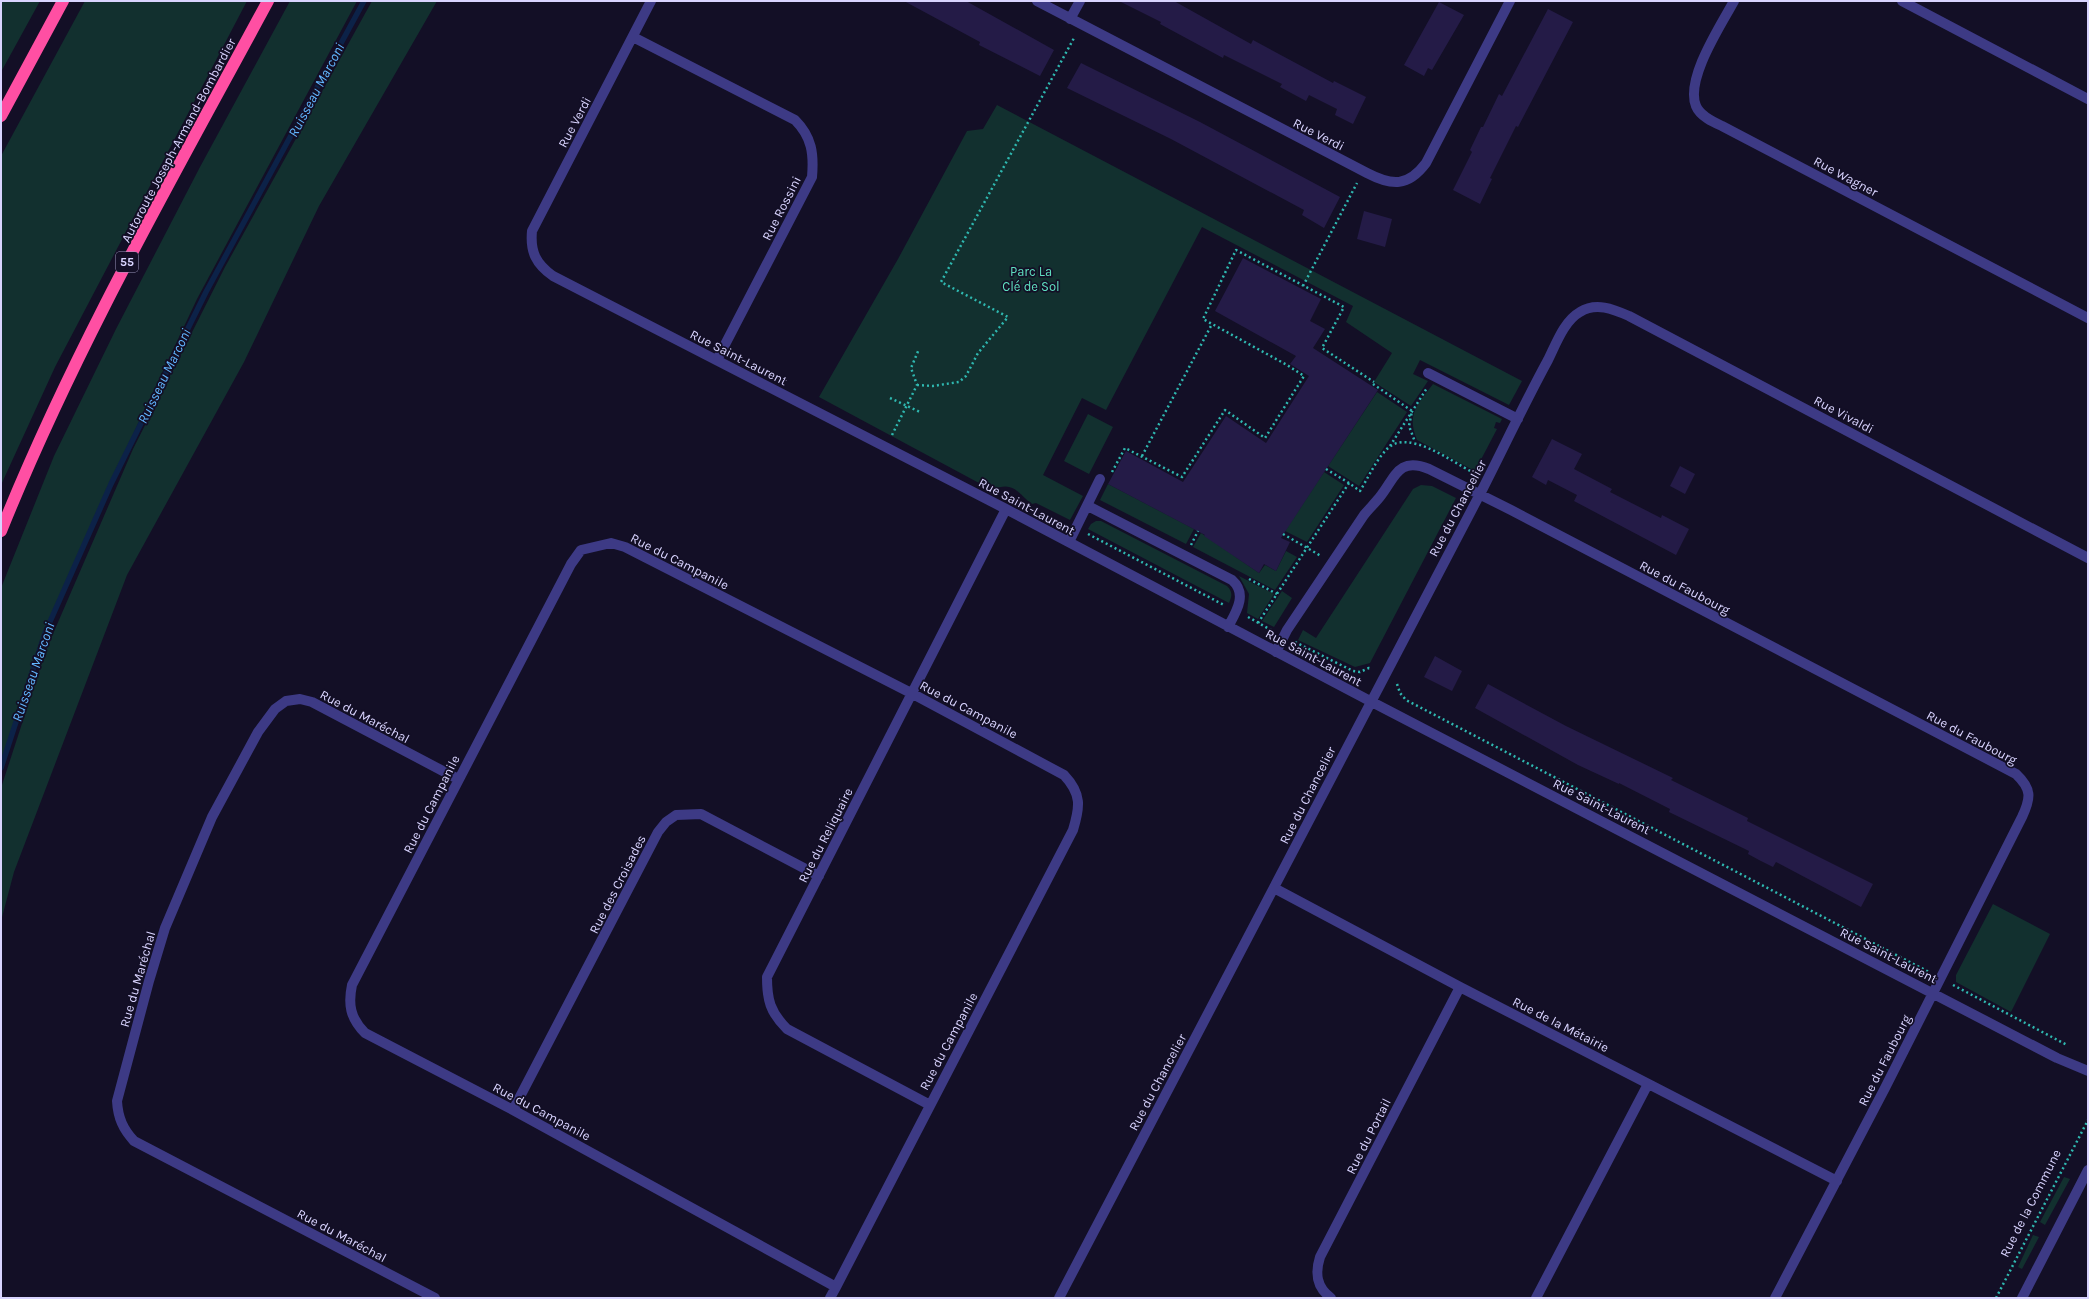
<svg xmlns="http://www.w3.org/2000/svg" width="2089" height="1299" font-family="Karla,sans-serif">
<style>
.green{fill:#12302f}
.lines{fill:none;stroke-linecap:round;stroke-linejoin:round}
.stream{stroke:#0c2248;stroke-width:5.5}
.building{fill:#241b47}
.path{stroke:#2fb8b0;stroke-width:2.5;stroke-dasharray:2 3;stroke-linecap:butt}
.minor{stroke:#3d3a85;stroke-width:10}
.highway{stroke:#ff4fa3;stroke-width:12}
.labels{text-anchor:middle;stroke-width:3.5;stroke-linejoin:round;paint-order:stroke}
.shield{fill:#130f26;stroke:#9e99be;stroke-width:1}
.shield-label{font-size:12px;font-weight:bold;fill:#d9d4ff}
.street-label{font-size:13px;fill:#d9d4ff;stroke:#130f26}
.park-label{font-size:13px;fill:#5fe0c0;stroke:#130f26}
.water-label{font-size:14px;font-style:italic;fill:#62b6ff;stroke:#130f26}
</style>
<rect width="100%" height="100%" fill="#130f26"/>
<!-- green -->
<path class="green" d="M 1,1 L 40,1 L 1,72 Z
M 85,1 L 247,1 L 55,367 L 1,485 L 1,156 Z
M 290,1 L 357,1 L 197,299 L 111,481 L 42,640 L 1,768 L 1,588 L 54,456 L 116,329 L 200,167 Z
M 372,1 L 437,1 L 319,206 L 244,362 L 127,575 L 14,872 L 1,921 L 1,788 L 46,650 L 133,449 L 225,267 Z
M 997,105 L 1522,381 L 1509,405 L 1420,360 L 1413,374 L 1428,381 L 1411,406 L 1374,382 L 1392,353 L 1346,322 L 1353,306 L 1202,227 L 1106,410 L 1082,398 L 1043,475 L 1083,496 L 1070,520 L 1036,503 L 1032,504 C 1017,493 1014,480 992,490 L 819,397 L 898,259 L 967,131 L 983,129 Z
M 1433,384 L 1502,419 L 1500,423 L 1496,422 L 1494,428 L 1497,429 L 1475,471 L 1417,440 C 1406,414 1418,404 1433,384 Z
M 1377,392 L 1407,412 L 1359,486 L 1328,466 Z
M 1088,414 L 1113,427 L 1089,474 L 1064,461 Z
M 1324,472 L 1344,485 L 1307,542 L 1285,531 Z
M 1108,484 L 1194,529 L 1186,544 L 1100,500 Z
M 1421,485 L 1432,486 L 1456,498 L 1370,663 L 1355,667 L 1298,640 L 1303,630 L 1316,638 L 1413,489 Z
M 1096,521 L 1101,521 L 1227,586 C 1233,592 1232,596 1229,603 L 1088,529 L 1091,524 Z
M 1201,533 L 1259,573 L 1265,565 L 1276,571 L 1286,551 L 1297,557 L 1275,590 L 1193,547 Z
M 1239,576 L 1274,594 L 1258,619 L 1247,613 L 1249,594 Z
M 1282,591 L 1292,598 L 1274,627 L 1262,621 Z
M 1993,904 L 2050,934 L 2011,1012 L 1956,982 L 1956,975 Z
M 2064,1177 L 2070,1179 L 2045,1225 L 2040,1222 Z
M 2033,1235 L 2039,1237 L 2022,1269 L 2018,1267 Z"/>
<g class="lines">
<!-- stream -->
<path class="stream" d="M 1,768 L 45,633 L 111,484 L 206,292 L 364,1"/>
</g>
<!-- building -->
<path class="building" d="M 904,1 L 966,1 L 1054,50 L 1040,76 L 979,45 L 980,42 Z
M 1119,1 L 1174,1 L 1251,44 L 1253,40 L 1333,83 L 1334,81 L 1366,97 L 1353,124 L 1335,115 L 1337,109 L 1309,95 L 1306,101 L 1280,87 L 1282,84 L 1224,55 L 1223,58 L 1160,24 L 1161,22 Z
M 1439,2 L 1464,15 L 1432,70 L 1428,68 L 1424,76 L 1404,65 Z
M 1548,9 L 1573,22 L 1518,127 L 1516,126 L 1490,178 L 1492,179 L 1480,204 L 1453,190 L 1472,152 L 1470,150 L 1481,127 L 1483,127 L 1499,94 L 1502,96 Z
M 1081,63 L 1200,122 L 1340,197 L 1324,228 L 1302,215 L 1304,210 L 1171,139 L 1067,88 Z
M 1364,211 L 1392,219 L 1385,247 L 1357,239 Z
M 1243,258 L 1321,299 L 1310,321 L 1325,329 L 1313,348 L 1378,390 L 1281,538 L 1290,542 L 1276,571 L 1264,564 L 1259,573 L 1204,536 L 1205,535 L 1108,484 L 1126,451 L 1183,482 L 1226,416 L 1266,443 L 1309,376 L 1290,364 L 1296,356 L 1215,311 Z
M 1552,439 L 1582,454 L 1574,469 L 1612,489 L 1610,492 L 1661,518 L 1662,515 L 1689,529 L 1676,555 L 1574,501 L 1577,495 L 1548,480 L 1546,485 L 1532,477 Z
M 1680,466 L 1695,474 L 1685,494 L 1670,486 Z
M 1435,656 L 1462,671 L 1452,691 L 1424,677 Z
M 1488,684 L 1566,726 L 1673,778 L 1671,780 L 1748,818 L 1747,821 L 1873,884 L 1861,907 L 1776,862 L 1773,867 L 1759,860 L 1748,854 L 1749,851 L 1669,812 L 1670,809 L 1619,783 L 1619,784 L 1578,765 L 1475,708 Z"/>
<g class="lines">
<!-- path -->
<path class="path" d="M 1303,286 L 1357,183
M 1373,384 L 1412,411 L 1409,426 L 1415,442
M 917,385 L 933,386 L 959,382 L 966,376 L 978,353 L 1008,317 L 941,282 L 1074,38
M 890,398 L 920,412
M 892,435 L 917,385 L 911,368 L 919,349
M 1390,446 L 1427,388
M 1142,456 L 1212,324
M 1326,469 L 1349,483
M 1112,472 L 1125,448 L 1182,477 L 1225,410 L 1265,438 L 1304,376 L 1287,365 L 1203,319 L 1236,250 L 1344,307 L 1322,348 L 1374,382
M 1088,534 L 1224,605
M 1283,534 L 1321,556
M 1191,545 L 1198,531
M 1249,579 L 1277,594
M 1248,617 L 1271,630
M 1258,623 L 1349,483 L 1360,491 C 1368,478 1376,460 1387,449 C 1407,428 1451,461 1472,472
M 1295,642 L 1353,671 L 1360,672 L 1369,668 L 1372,669
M 1397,684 L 1400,693 L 1406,700 L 1929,972
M 1953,985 L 2067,1045
M 1996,1298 L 2088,1120"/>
<!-- minor -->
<path class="minor" d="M 651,1 L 532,231 C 530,252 536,264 553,276 L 1006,509 L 1370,701 L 2057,1058 L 2088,1071
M 1037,1 L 1367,173 C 1392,186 1408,187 1426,163 L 1510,1
M 1734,1 C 1721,25 1685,79 1696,106 C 1700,116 1713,122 1722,126 L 2088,318
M 1902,1 L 2088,99
M 1070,19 L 1080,1
M 633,37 L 795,120 C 812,137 814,154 812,177 L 717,360
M 1428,373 L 1518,419
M 1088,506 L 1232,580 C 1248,594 1236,612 1228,627
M 1069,542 L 1100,479
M 1276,652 L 1287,630 L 1364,515 C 1369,509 1374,504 1379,498 C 1395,479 1397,456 1429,469 L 1511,510 L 2016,774 C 2032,789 2031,798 2022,817 L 1885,1088 L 1775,1298
M 1274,888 L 1460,987 L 1837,1181
M 930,1105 L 787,1029 C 770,1012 767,1000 767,977 L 1006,509
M 513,1110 L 658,832 L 666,822 L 676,815 L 701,814 L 819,876
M 435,1298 L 134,1141 C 123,1129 118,1118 117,1101 L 149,981 L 165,928 L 212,817 L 258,732 L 275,709 L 286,701 L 300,699 L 312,702 L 458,779
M 830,1298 L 836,1287 L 1073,830 C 1080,807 1082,794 1064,775 L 913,694 L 625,547 L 611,543 L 581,550 L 571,564 L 352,985 C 348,1004 350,1018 365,1033 L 513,1110 L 836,1287
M 1059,1298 L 1480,494 C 1503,449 1524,404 1548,360 C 1556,344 1564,321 1580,312 C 1596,302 1613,309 1629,316 L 2088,558
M 1331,1298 C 1316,1287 1315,1273 1320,1257 L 1460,987
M 1536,1298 L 1648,1084
M 2022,1298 L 2088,1170"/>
<!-- highway -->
<path class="highway" d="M 1,116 L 63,1
M 1,531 C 75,347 174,175 268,1"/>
</g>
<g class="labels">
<!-- shield labels -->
<rect class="shield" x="116" y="252" width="22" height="20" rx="3"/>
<g class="shield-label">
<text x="127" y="266">55</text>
</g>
<!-- street labels -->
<g class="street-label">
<text transform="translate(574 122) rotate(-62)" y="5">Rue Verdi</text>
<text transform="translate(1319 134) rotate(27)" y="5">Rue Verdi</text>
<text transform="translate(178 140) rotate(-62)" y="5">Autoroute Joseph-Armand-Bombardier</text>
<text transform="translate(1846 176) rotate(28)" y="5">Rue Wagner</text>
<text transform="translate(781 208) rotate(-63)" y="5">Rue Rossini</text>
<text transform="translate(739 357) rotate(27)" y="5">Rue Saint-Laurent</text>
<text transform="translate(1844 414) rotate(28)" y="5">Rue Vivaldi</text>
<text transform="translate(1027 506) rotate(28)" y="5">Rue Saint-Laurent</text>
<text transform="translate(1457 508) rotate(-62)" y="5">Rue du Chancelier</text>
<text transform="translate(680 561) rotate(27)" y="5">Rue du Campanile</text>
<text transform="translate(1685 587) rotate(28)" y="5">Rue du Faubourg</text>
<text transform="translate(1314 657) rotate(28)" y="5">Rue Saint-Laurent</text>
<text transform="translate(969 709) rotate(28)" y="5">Rue du Campanile</text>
<text transform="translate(365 716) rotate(28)" y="5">Rue du Maréchal</text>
<text transform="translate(1972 737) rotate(28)" y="5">Rue du Faubourg</text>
<text transform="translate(1307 795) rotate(-63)" y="5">Rue du Chancelier</text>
<text transform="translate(431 804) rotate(-63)" y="5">Rue du Campanile</text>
<text transform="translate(1602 806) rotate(27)" y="5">Rue Saint-Laurent</text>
<text transform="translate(825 835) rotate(-63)" y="5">Rue du Reliquaire</text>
<text transform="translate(617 884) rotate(-63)" y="5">Rue des Croisades</text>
<text transform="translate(1889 955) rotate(27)" y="5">Rue Saint-Laurent</text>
<text transform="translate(137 979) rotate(-74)" y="5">Rue du Maréchal</text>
<text transform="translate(1561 1024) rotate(27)" y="5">Rue de la Métairie</text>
<text transform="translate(948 1041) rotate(-62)" y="5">Rue du Campanile</text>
<text transform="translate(1884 1060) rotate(-63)" y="5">Rue du Faubourg</text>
<text transform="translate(1157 1082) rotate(-62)" y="5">Rue du Chancelier</text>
<text transform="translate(542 1111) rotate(28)" y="5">Rue du Campanile</text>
<text transform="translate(1368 1136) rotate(-63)" y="5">Rue du Portail</text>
<text transform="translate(2030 1203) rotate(-63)" y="5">Rue de la Commune</text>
<text transform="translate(342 1235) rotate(28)" y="5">Rue du Maréchal</text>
</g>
<!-- park labels -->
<g class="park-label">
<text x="1031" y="276">Parc La<tspan x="1031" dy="15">Clé de Sol</tspan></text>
</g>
<!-- water labels -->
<g class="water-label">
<text transform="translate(316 90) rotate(-62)" y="5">Ruisseau Marconi</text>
<text transform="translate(164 376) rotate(-64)" y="5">Ruisseau Marconi</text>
<text transform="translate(33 672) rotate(-71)" y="5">Ruisseau Marconi</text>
</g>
</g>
<!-- border -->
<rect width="2089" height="1299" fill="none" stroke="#d9d4ff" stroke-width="4"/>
</svg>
